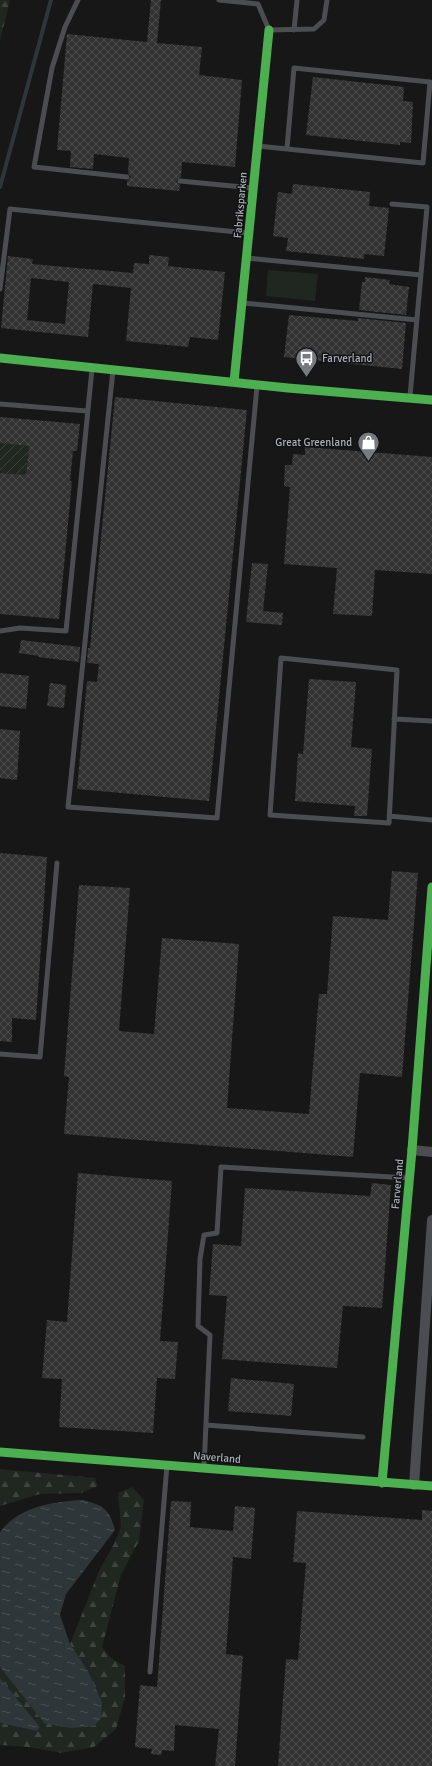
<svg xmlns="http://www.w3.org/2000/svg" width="432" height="1766" font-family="Signika,sans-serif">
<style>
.grass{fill:#202620}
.forest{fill:url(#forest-firs)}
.garden{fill:url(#garden-furrows)}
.water{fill:url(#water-ripples)}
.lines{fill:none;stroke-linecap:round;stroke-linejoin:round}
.stream{stroke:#2e363a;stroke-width:4}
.building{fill:url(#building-cross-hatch);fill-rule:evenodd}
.lane{stroke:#4c4d50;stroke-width:5}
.street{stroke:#4c4d50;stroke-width:10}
.fast{stroke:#4caf50;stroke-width:9}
.labels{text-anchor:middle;stroke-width:3;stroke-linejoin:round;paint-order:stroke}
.street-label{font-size:11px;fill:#aaafb7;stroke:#121213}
.poi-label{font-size:11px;fill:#aaafb7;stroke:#121213;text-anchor:start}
</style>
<defs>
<pattern id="forest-firs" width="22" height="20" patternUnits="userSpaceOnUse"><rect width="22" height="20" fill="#202620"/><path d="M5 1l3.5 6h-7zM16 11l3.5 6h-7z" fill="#3e433e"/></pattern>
<pattern id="garden-furrows" width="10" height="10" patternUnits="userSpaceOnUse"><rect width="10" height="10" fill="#202620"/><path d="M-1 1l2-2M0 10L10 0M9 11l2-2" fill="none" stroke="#3e433e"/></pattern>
<pattern id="water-ripples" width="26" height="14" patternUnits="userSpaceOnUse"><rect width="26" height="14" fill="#2e363a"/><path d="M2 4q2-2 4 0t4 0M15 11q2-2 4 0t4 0" fill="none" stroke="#4a5154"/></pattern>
<pattern id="building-cross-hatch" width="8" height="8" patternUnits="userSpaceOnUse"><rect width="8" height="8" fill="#323233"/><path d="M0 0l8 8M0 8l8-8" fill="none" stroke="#4d4d4e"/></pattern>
</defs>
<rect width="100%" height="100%" fill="#171718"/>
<!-- grass -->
<path class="grass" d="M 268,270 L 318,274 L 315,301 L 266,296 Z"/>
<!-- forest -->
<path class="forest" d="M 0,0 L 10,0 L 0,41 Z
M 0,1469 L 95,1478 L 98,1486 L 81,1493 L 40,1494 L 0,1506 Z
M 132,1487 L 144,1500 L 139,1541 L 121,1575 L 102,1647 L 112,1659 L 125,1666 L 125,1697 L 116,1729 L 94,1747 L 61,1753 L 29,1747 L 0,1745 L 0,1723 L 37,1731 L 40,1727 L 0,1678 L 0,1667 L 44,1723 L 88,1671 L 70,1644 L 99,1571 L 114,1544 L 121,1527 L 118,1493 Z"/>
<!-- garden -->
<path class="garden" d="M 0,443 L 29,446 L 26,475 L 0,473 Z"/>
<!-- water -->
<path class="water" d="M 82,1500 C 103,1505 109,1508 115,1530 L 66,1594 L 60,1615 L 70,1644 L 88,1671 L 102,1702 L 101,1718 L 94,1726 L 70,1728 L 44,1723 L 0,1667 L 0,1532 C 20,1506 52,1502 82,1500 Z
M 0,1678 L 40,1727 L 37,1731 L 0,1723 Z"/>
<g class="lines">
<!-- stream -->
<path class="stream" d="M 0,187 L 51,0"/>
</g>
<!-- building -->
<path class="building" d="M 151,0 L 161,0 L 157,43 L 202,47 L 199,75 L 242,80 L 235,167 L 182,162 L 181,177 L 176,181 L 180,185 L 179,191 L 127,186 L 127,181 L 131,177 L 128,173 L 129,158 L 94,154 L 93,169 L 70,167 L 71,151 L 57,150 L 67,34 L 147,42 Z
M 313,77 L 404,87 L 403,101 L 413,102 L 411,143 L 400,142 L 400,145 L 306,135 Z
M 293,184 L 370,192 L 369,206 L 389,208 L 384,256 L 364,254 L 364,259 L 286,251 L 288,238 L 273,236 L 278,192 L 292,194 Z
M 149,255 L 169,257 L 168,266 L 225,272 L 218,340 L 190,337 L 188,347 L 126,341 L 131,288 L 93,284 L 88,337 L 1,328 L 8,256 L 33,259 L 32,264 L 133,273 L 134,263 L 149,264 ZM 31,278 L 69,282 L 65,324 L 27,320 Z
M 365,277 L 390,280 L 389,284 L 409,287 L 406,315 L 359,310 L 362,282 L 365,282 Z
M 289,315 L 358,321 L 358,318 L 406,323 L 402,369 L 284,357 Z
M 115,397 L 247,410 L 209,801 L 77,789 L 87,681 L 97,682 L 99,664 L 87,663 L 88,648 L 90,648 Z
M 0,417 L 80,424 L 77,451 L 73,451 L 70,481 L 72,481 L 59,619 L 0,614 L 0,473 L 26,475 L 29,446 L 0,443 Z
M 305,447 L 432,457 L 432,574 L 375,570 L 372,616 L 333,614 L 337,568 L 284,564 L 290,487 L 284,486 L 285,465 L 292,465 L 293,454 L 305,455 Z
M 252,563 L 268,564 L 263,611 L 283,613 L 282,625 L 246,622 Z
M 21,640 L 80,647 L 79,662 L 38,657 L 39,656 L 19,653 Z
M 0,673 L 29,676 L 26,709 L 0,706 Z
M 309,679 L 356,682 L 351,747 L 372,749 L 367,816 L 354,816 L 355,806 L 295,801 L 298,753 L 303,754 Z
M 50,683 L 66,685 L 64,708 L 47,706 Z
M 0,729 L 20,731 L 17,780 L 0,778 Z
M 0,853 L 47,857 L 36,1020 L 12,1018 L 12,1042 L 0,1041 Z
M 392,871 L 418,873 L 402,1077 L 360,1073 L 353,1157 L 64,1134 L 69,1077 L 64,1076 L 79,885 L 130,888 L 119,1031 L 154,1034 L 162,938 L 239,944 L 227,1108 L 309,1114 L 319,994 L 327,994 L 333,916 L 388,920 Z
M 78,1173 L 172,1181 L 160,1341 L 178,1342 L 175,1379 L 157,1378 L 153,1433 L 59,1427 L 62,1379 L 42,1378 L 47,1320 L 67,1322 Z
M 372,1183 L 391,1185 L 382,1308 L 343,1306 L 337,1368 L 222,1359 L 227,1296 L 209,1295 L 213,1244 L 241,1246 L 245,1188 L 370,1196 Z
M 231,1378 L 294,1384 L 291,1416 L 228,1411 Z
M 171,1501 L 191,1502 L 190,1527 L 233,1531 L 235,1506 L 255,1508 L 251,1559 L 233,1557 L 226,1654 L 243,1656 L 235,1766 L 215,1766 L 219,1729 L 175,1725 L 174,1751 L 162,1750 L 161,1755 L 151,1754 L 152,1749 L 135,1747 L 140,1685 L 157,1687 Z
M 422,1510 L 432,1511 L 432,1766 L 278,1766 L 286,1659 L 298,1660 L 306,1563 L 293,1562 L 297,1511 L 422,1520 Z"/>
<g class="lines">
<!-- lane -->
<path class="lane" d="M 78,0 L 65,27 L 52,68 L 34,167 L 127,177
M 219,0 L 258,4 L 269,30 L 314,29 L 324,20 L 327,0
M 294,30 L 297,0
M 258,146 L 423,163 L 430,82 L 294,68 L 287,148
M 180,181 L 253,188
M 392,204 L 427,207 L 410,396
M 247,258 L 421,275
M 0,289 L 10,209 L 247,233
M 243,303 L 417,320
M 113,370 L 68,807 L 217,818 L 257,386
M 0,404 L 87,411
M 0,631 L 20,628 L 66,631 L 92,369
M 281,658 L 397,670 L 389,823 L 270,815 Z
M 394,719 L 432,721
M 389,816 L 432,820
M 0,1054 L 40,1057 L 57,863
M 206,1425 L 363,1437
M 204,1467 L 210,1335 L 198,1326 L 200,1259 L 204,1235 L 217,1233 L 221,1167 L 409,1178
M 150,1672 L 167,1465"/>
<!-- street -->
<path class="street" d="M 412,1150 L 432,1152
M 414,1485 L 432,1220"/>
<!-- fast -->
<path class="fast" d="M 0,358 L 288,388 L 432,400
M 234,382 L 269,30
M 0,1452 L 432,1486
M 382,1483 L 412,1150 L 432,887"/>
</g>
<!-- icons -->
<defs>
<symbol id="bus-pin" viewBox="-11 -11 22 30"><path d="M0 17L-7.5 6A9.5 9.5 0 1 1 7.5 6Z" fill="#777a7f" stroke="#121213"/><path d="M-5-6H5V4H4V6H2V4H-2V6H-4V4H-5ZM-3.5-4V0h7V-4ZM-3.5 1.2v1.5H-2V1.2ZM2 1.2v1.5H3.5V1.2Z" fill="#fff"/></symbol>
<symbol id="shop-pin" viewBox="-11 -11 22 30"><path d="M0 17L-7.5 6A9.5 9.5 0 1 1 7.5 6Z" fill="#777a7f" stroke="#121213"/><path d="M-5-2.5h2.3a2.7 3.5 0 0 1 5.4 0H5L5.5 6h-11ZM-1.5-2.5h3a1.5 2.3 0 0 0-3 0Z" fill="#fff"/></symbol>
</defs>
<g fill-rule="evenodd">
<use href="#bus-pin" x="294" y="346" width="25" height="34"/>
<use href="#shop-pin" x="356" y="430" width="25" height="34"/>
</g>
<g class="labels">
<!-- street labels -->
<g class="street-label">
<text transform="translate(240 205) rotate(-85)" y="4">Fabriksparken</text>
<text transform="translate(397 1184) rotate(-85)" y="4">Farverland</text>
<text transform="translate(217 1457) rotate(5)" y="4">Naverland</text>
</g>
<!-- poi labels -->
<g class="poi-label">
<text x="322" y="362">Farverland</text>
<text x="352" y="446" text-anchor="end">Great Greenland</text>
</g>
</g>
</svg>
